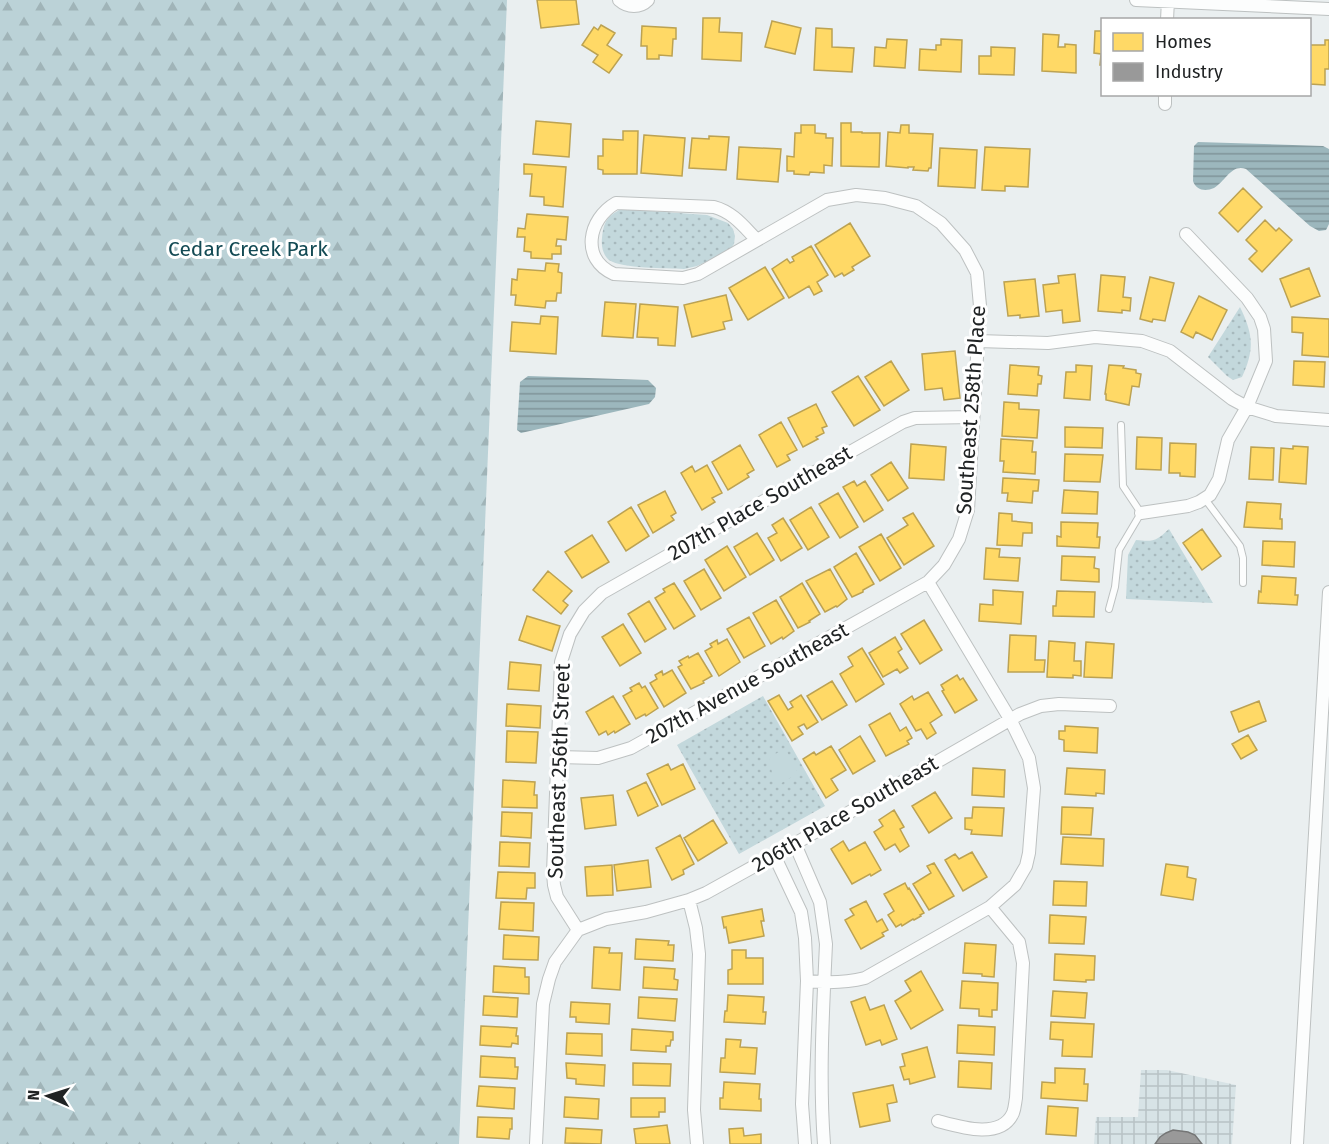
<svg xmlns="http://www.w3.org/2000/svg" width="1329" height="1144" font-family="'Fira Sans',sans-serif">
<style>
.industrial{fill:url(#industrial-grid)}
.forest{fill:url(#forest-firs)}
.park{fill:url(#park-dots)}
.pitch{fill:#c3d8dc}
.water{fill:url(#water-rules)}
.homes{fill:#ffd966;stroke:#bca252;stroke-width:1.5}
.industry{fill:#999;stroke:#757676;stroke-width:1.5}
.lines{fill:none;stroke-linecap:round;stroke-linejoin:round}
.service-casing{stroke:#bdc1c1;stroke-width:8}
.minor-casing{stroke:#bdc1c1;stroke-width:14}
.service{stroke:#fcfdfd;stroke-width:6}
.minor{stroke:#fcfdfd;stroke-width:12}
.labels{text-anchor:middle;stroke-width:6;stroke-linejoin:round;paint-order:stroke}
.park-label{font-size:21px;fill:#134a54;stroke:#fff}
.street-label{font-size:21px;fill:#202324;stroke:#fff}
</style>
<defs>
<pattern id="industrial-grid" width="8" height="8" patternUnits="userSpaceOnUse" patternTransform="scale(1.5)"><rect width="8" height="8" fill="#d7e3e6"/><path d="M0 4h8M4 0v8" fill="none" stroke="#b8c2c5"/></pattern>
<pattern id="forest-firs" width="22" height="20" patternUnits="userSpaceOnUse" patternTransform="scale(1.5)"><rect width="22" height="20" fill="#bbd2d7"/><path d="M5 1l3.5 6h-7zM16 11l3.5 6h-7z" fill="#a0b4b8"/></pattern>
<pattern id="park-dots" width="8" height="8" patternUnits="userSpaceOnUse" patternTransform="scale(1.5)"><rect width="8" height="8" fill="#c3d8dc"/><path d="M2 2h.1M6 6h.1" fill="none" stroke="#a7b9bd" stroke-width="1.8" stroke-linecap="round"/></pattern>
<pattern id="water-rules" width="6" height="5" patternUnits="userSpaceOnUse" patternTransform="scale(1.5)"><rect width="6" height="5" fill="#9cb7bd"/><path d="M0 2.5h6" fill="none" stroke="#7f9499"/></pattern>
</defs>
<rect width="100%" height="100%" fill="#eaeff0"/>
<!-- industrial -->
<path class="industrial" d="M 1141,1070 L 1167,1070 L 1236,1085 L 1232,1144 L 1094,1144 L 1096,1117 L 1138,1117 Z"/>
<!-- forest -->
<path class="forest" d="M 0,0 L 507,0 L 459,1144 L 0,1144 Z"/>
<!-- park -->
<path class="park" d="M 621,209 L 707,215 L 728,223 L 733,229 L 735,236 L 734,244 L 728,252 L 697,266 L 684,269 C 667,268 622,269 609,260 C 603,255 601,246 602,238 C 604,222 606,217 621,209 Z
M 1240,307 C 1253,334 1255,349 1242,377 L 1233,380 L 1227,376 L 1208,357 Z
M 1169,529 L 1213,603 L 1126,599 L 1128,555 L 1136,540 C 1154,542 1156,541 1169,529 Z
M 763,696 L 825,806 L 739,854 L 677,745 Z"/>
<!-- pitch -->
<path class="pitch" d="M 785,748 L 798,773 L 775,787 L 769,758 Z"/>
<!-- water -->
<path class="water" d="M 1198,142 L 1323,146 L 1329,149 L 1329,224 L 1326,230 L 1319,231 L 1310,226 L 1246,169 C 1231,164 1226,181 1214,188 C 1205,192 1196,190 1193,181 L 1194,146 Z
M 528,376 L 648,380 L 656,388 L 655,397 L 649,404 L 521,433 L 517,430 L 520,382 Z"/>
<!-- homes -->
<path class="homes" d="M 537,0 L 576,0 L 579,24 L 541,28 Z
M 703,18 L 720,18 L 719,32 L 742,33 L 741,61 L 702,59 Z
M 772,21 L 801,28 L 795,54 L 765,47 Z
M 601,25 L 615,33 L 607,45 L 622,55 L 609,73 L 593,62 L 598,55 L 582,45 L 594,27 L 598,30 Z
M 642,26 L 676,28 L 676,39 L 673,39 L 672,56 L 659,55 L 659,59 L 647,59 L 647,46 L 641,46 Z
M 816,28 L 832,29 L 832,47 L 854,48 L 852,72 L 814,70 Z
M 1095,31 L 1102,31 L 1102,65 L 1100,65 L 1101,54 L 1094,53 Z
M 1043,34 L 1059,35 L 1058,47 L 1065,47 L 1065,44 L 1076,45 L 1076,73 L 1042,71 Z
M 887,39 L 907,40 L 905,68 L 874,66 L 875,47 L 886,48 Z
M 941,39 L 962,40 L 961,72 L 919,70 L 920,49 L 936,50 L 936,45 L 941,45 Z
M 1325,40 L 1329,40 L 1329,69 L 1325,69 L 1325,85 L 1310,84 L 1310,45 L 1325,45 Z
M 991,47 L 1015,48 L 1014,75 L 979,74 L 979,56 L 991,56 Z
M 536,121 L 571,124 L 569,157 L 533,154 Z
M 841,123 L 851,123 L 851,132 L 862,132 L 862,133 L 880,133 L 879,167 L 841,166 Z
M 801,125 L 815,125 L 815,133 L 826,134 L 826,138 L 833,138 L 832,166 L 824,165 L 824,173 L 810,172 L 809,175 L 794,174 L 794,171 L 787,171 L 787,156 L 794,157 L 795,133 L 801,133 Z
M 901,125 L 909,125 L 909,133 L 933,134 L 931,168 L 929,168 L 928,171 L 913,170 L 914,167 L 908,167 L 908,168 L 886,166 L 888,132 L 900,133 Z
M 623,131 L 638,131 L 637,174 L 603,174 L 603,170 L 598,169 L 598,156 L 603,156 L 603,139 L 623,140 Z
M 644,135 L 685,138 L 682,176 L 641,173 Z
M 709,136 L 729,137 L 726,170 L 689,168 L 692,138 L 709,139 Z
M 739,147 L 781,149 L 778,182 L 737,179 Z
M 985,147 L 1030,149 L 1028,187 L 1005,186 L 1005,191 L 982,190 Z
M 940,148 L 977,150 L 975,188 L 938,186 Z
M 524,164 L 566,167 L 563,207 L 544,205 L 544,197 L 530,196 L 532,174 L 524,174 Z
M 1243,188 L 1262,207 L 1238,232 L 1219,213 Z
M 527,214 L 568,217 L 566,240 L 557,239 L 556,246 L 561,246 L 561,254 L 552,254 L 552,259 L 531,258 L 531,252 L 524,251 L 525,237 L 517,237 L 518,228 L 525,229 Z
M 1265,220 L 1276,231 L 1279,228 L 1292,240 L 1262,272 L 1249,259 L 1257,251 L 1246,240 Z
M 850,223 L 870,256 L 852,267 L 854,270 L 844,276 L 842,273 L 835,277 L 815,245 Z
M 811,246 L 828,275 L 817,282 L 822,291 L 814,295 L 809,286 L 789,298 L 772,269 L 787,259 L 790,263 L 794,261 L 792,257 Z
M 546,263 L 559,264 L 558,272 L 562,273 L 561,293 L 557,293 L 556,301 L 546,301 L 545,308 L 515,305 L 516,295 L 511,295 L 512,279 L 517,280 L 518,269 L 545,271 Z
M 765,267 L 784,298 L 748,320 L 729,288 Z
M 1309,268 L 1320,296 L 1291,307 L 1280,279 Z
M 1075,274 L 1080,321 L 1063,323 L 1062,310 L 1046,312 L 1043,285 L 1059,283 L 1058,276 Z
M 1101,275 L 1125,277 L 1123,297 L 1131,298 L 1130,311 L 1122,310 L 1122,313 L 1098,311 Z
M 1150,277 L 1174,283 L 1165,321 L 1153,319 L 1152,322 L 1140,319 Z
M 1035,279 L 1039,316 L 1020,318 L 1020,315 L 1008,316 L 1004,282 Z
M 726,295 L 732,320 L 723,322 L 725,329 L 692,337 L 684,305 Z
M 1199,296 L 1227,310 L 1212,340 L 1196,332 L 1193,338 L 1181,332 Z
M 605,302 L 636,304 L 633,338 L 602,336 Z
M 640,304 L 678,307 L 675,346 L 658,345 L 658,338 L 637,337 Z
M 541,316 L 558,317 L 556,354 L 510,351 L 512,322 L 540,324 Z
M 1292,317 L 1329,319 L 1329,357 L 1302,355 L 1303,333 L 1292,332 Z
M 955,351 L 960,398 L 944,400 L 942,388 L 925,390 L 922,354 Z
M 891,361 L 909,390 L 884,406 L 865,377 Z
M 1294,361 L 1325,362 L 1324,387 L 1293,385 Z
M 1010,365 L 1039,367 L 1038,375 L 1042,376 L 1041,384 L 1038,384 L 1037,396 L 1008,394 Z
M 1076,365 L 1092,366 L 1090,400 L 1064,398 L 1066,372 L 1076,372 Z
M 1109,365 L 1124,366 L 1123,368 L 1136,370 L 1136,373 L 1141,374 L 1139,387 L 1132,386 L 1129,405 L 1106,400 L 1106,394 L 1105,394 Z
M 858,376 L 880,410 L 854,426 L 832,392 Z
M 1004,402 L 1019,403 L 1019,409 L 1039,410 L 1037,438 L 1002,436 Z
M 816,404 L 827,426 L 822,428 L 824,433 L 816,437 L 818,439 L 803,447 L 788,418 Z
M 781,422 L 797,450 L 787,455 L 790,460 L 777,467 L 759,435 Z
M 1065,427 L 1103,428 L 1102,448 L 1065,447 Z
M 1137,437 L 1162,438 L 1161,470 L 1136,469 Z
M 1001,439 L 1033,441 L 1032,452 L 1036,452 L 1035,474 L 1003,472 L 1004,461 L 1000,461 Z
M 1170,443 L 1196,444 L 1195,477 L 1180,476 L 1180,473 L 1169,473 Z
M 911,444 L 946,447 L 944,480 L 909,478 Z
M 740,445 L 754,470 L 747,474 L 749,477 L 728,490 L 712,462 Z
M 1293,446 L 1308,447 L 1306,484 L 1279,482 L 1281,448 L 1293,449 Z
M 1251,447 L 1274,448 L 1273,480 L 1249,479 Z
M 1065,454 L 1103,455 L 1100,482 L 1064,481 Z
M 891,462 L 908,488 L 888,501 L 871,475 Z
M 707,465 L 722,493 L 712,498 L 715,502 L 702,510 L 681,473 L 692,466 L 695,472 Z
M 1003,478 L 1039,480 L 1038,491 L 1033,491 L 1032,503 L 1007,501 L 1008,493 L 1002,493 Z
M 854,481 L 857,486 L 865,481 L 883,510 L 864,522 L 843,487 Z
M 1064,490 L 1098,492 L 1097,514 L 1062,513 Z
M 665,491 L 676,513 L 671,516 L 674,520 L 653,533 L 638,505 Z
M 838,493 L 858,527 L 840,538 L 819,504 Z
M 1247,502 L 1281,504 L 1280,519 L 1282,519 L 1282,529 L 1244,527 Z
M 631,507 L 649,536 L 626,551 L 608,522 Z
M 811,507 L 829,537 L 808,550 L 790,520 Z
M 913,513 L 934,546 L 904,565 L 887,538 L 908,525 L 903,518 Z
M 999,513 L 1012,514 L 1012,521 L 1032,523 L 1032,533 L 1023,533 L 1022,546 L 997,545 Z
M 783,518 L 802,548 L 781,561 L 768,538 L 777,533 L 772,525 Z
M 1061,522 L 1098,523 L 1097,537 L 1100,537 L 1099,548 L 1057,546 L 1057,536 L 1061,537 Z
M 1202,529 L 1221,556 L 1202,570 L 1183,543 Z
M 757,533 L 774,560 L 750,575 L 734,547 Z
M 881,534 L 901,568 L 880,581 L 859,547 Z
M 592,535 L 609,562 L 582,578 L 565,552 Z
M 1263,541 L 1295,542 L 1294,567 L 1262,565 Z
M 727,546 L 746,577 L 724,591 L 705,560 Z
M 986,548 L 1000,549 L 999,557 L 1020,558 L 1018,581 L 984,579 Z
M 856,553 L 874,584 L 863,590 L 863,592 L 852,597 L 834,567 Z
M 1062,556 L 1095,557 L 1094,568 L 1099,569 L 1099,582 L 1061,580 Z
M 704,569 L 721,598 L 701,610 L 684,581 Z
M 830,569 L 847,599 L 837,607 L 836,606 L 825,612 L 806,581 Z
M 548,571 L 572,591 L 563,601 L 568,605 L 561,614 L 533,590 Z
M 1262,576 L 1296,578 L 1295,595 L 1298,595 L 1297,605 L 1258,603 L 1259,591 L 1261,592 Z
M 674,583 L 695,616 L 674,629 L 655,598 L 665,592 L 663,589 Z
M 802,583 L 820,614 L 809,621 L 810,622 L 798,628 L 780,597 Z
M 993,590 L 1023,592 L 1021,624 L 979,621 L 980,604 L 993,605 Z
M 1057,591 L 1095,592 L 1094,617 L 1053,616 L 1053,606 L 1056,606 Z
M 776,600 L 794,631 L 783,639 L 782,637 L 771,644 L 753,613 Z
M 649,601 L 666,629 L 645,642 L 628,614 Z
M 527,616 L 560,626 L 552,651 L 519,640 Z
M 749,617 L 765,646 L 744,658 L 727,629 Z
M 924,620 L 942,650 L 920,664 L 901,634 Z
M 623,624 L 641,653 L 620,666 L 602,637 Z
M 1010,635 L 1036,636 L 1035,660 L 1045,660 L 1044,672 L 1008,672 Z
M 895,637 L 902,649 L 898,652 L 908,668 L 900,673 L 897,669 L 883,677 L 869,653 Z
M 727,639 L 740,662 L 719,676 L 705,651 L 712,647 L 710,644 L 717,640 L 718,644 Z
M 1049,641 L 1075,643 L 1074,661 L 1081,661 L 1081,676 L 1073,675 L 1073,678 L 1047,677 Z
M 1086,642 L 1114,644 L 1112,678 L 1084,677 Z
M 862,648 L 884,684 L 856,702 L 840,674 L 853,666 L 848,657 Z
M 698,653 L 712,676 L 703,681 L 704,683 L 691,689 L 678,667 L 682,665 L 679,661 L 688,656 L 689,658 Z
M 510,662 L 541,665 L 539,691 L 508,689 Z
M 672,670 L 686,693 L 664,707 L 650,683 L 657,679 L 655,675 L 662,671 L 663,675 Z
M 957,675 L 960,680 L 963,678 L 977,700 L 955,713 L 942,691 L 944,690 L 941,685 Z
M 832,681 L 847,705 L 822,720 L 807,696 Z
M 639,683 L 642,688 L 645,686 L 658,708 L 646,716 L 645,714 L 636,719 L 623,696 L 632,691 L 630,688 Z
M 928,692 L 942,715 L 930,723 L 936,733 L 927,739 L 921,729 L 916,731 L 900,704 L 912,696 L 914,700 Z
M 779,695 L 788,710 L 793,707 L 790,702 L 801,695 L 818,722 L 807,729 L 804,724 L 798,727 L 803,734 L 792,741 L 768,701 Z
M 613,696 L 630,724 L 615,733 L 614,731 L 608,735 L 606,731 L 599,735 L 586,712 Z
M 1259,701 L 1266,721 L 1239,732 L 1231,712 Z
M 507,704 L 541,706 L 540,728 L 506,726 Z
M 890,713 L 900,731 L 906,727 L 912,738 L 907,741 L 909,744 L 886,756 L 869,725 Z
M 1065,726 L 1098,728 L 1097,753 L 1064,751 L 1064,740 L 1059,739 L 1059,731 L 1065,731 Z
M 507,731 L 538,732 L 536,763 L 506,762 Z
M 1248,735 L 1257,750 L 1241,759 L 1232,744 Z
M 860,736 L 875,761 L 853,774 L 839,750 Z
M 831,746 L 846,770 L 831,779 L 838,790 L 826,798 L 803,759 L 814,752 L 816,755 Z
M 668,764 L 671,770 L 683,764 L 695,789 L 662,805 L 647,774 Z
M 973,768 L 1005,770 L 1004,797 L 972,795 Z
M 1067,768 L 1105,770 L 1104,794 L 1096,793 L 1096,796 L 1065,794 Z
M 503,780 L 535,782 L 534,795 L 537,795 L 537,808 L 502,807 Z
M 646,782 L 658,806 L 638,816 L 627,791 Z
M 935,792 L 952,818 L 929,833 L 912,806 Z
M 613,795 L 616,825 L 585,829 L 581,798 Z
M 973,807 L 1004,808 L 1002,836 L 971,834 L 972,830 L 965,829 L 965,818 L 972,818 Z
M 1062,807 L 1093,808 L 1091,835 L 1061,834 Z
M 894,810 L 904,827 L 900,829 L 909,846 L 900,852 L 895,844 L 885,850 L 874,832 L 883,826 L 879,820 Z
M 502,812 L 532,813 L 531,838 L 501,836 Z
M 713,820 L 727,843 L 698,861 L 684,838 Z
M 680,835 L 694,864 L 683,870 L 684,874 L 672,880 L 656,848 Z
M 1063,837 L 1104,839 L 1103,866 L 1061,864 Z
M 843,841 L 849,851 L 865,842 L 881,870 L 871,876 L 870,874 L 852,884 L 831,849 Z
M 500,842 L 530,843 L 529,867 L 499,866 Z
M 972,852 L 987,877 L 963,891 L 945,860 L 955,854 L 959,859 Z
M 648,860 L 651,887 L 617,891 L 614,865 Z
M 934,863 L 954,896 L 929,910 L 913,884 L 931,873 L 927,866 Z
M 1166,864 L 1188,867 L 1187,877 L 1196,879 L 1193,900 L 1161,895 Z
M 612,865 L 613,895 L 587,896 L 585,867 Z
M 498,872 L 535,873 L 535,888 L 527,888 L 526,899 L 496,898 Z
M 1054,881 L 1087,882 L 1086,906 L 1053,905 Z
M 905,883 L 908,889 L 909,888 L 924,913 L 920,915 L 921,916 L 914,920 L 913,919 L 902,926 L 901,924 L 896,927 L 888,915 L 894,911 L 884,894 Z
M 866,901 L 877,922 L 882,919 L 888,930 L 882,933 L 884,936 L 861,949 L 845,920 L 854,915 L 850,909 Z
M 501,902 L 534,903 L 533,931 L 499,929 Z
M 762,909 L 764,921 L 761,921 L 764,936 L 729,943 L 726,927 L 724,928 L 722,917 Z
M 1050,915 L 1086,917 L 1084,944 L 1049,943 Z
M 504,935 L 539,937 L 538,960 L 503,959 Z
M 636,939 L 669,941 L 668,945 L 674,945 L 673,961 L 635,959 Z
M 965,943 L 996,945 L 994,977 L 982,976 L 982,974 L 963,973 Z
M 594,947 L 610,948 L 609,953 L 622,953 L 620,990 L 592,988 Z
M 732,950 L 746,950 L 746,958 L 763,958 L 763,984 L 728,984 L 728,970 L 732,969 Z
M 1055,954 L 1095,956 L 1094,980 L 1086,980 L 1086,982 L 1054,980 Z
M 494,966 L 525,968 L 525,977 L 529,977 L 529,994 L 493,992 Z
M 644,967 L 675,969 L 674,979 L 678,980 L 677,990 L 643,988 Z
M 921,971 L 943,1010 L 911,1029 L 895,1001 L 911,991 L 905,981 Z
M 962,981 L 998,983 L 997,1010 L 992,1010 L 992,1017 L 979,1016 L 979,1009 L 960,1008 Z
M 1053,991 L 1087,993 L 1085,1018 L 1051,1016 Z
M 728,995 L 764,997 L 763,1012 L 766,1012 L 765,1024 L 724,1022 L 725,1011 L 727,1011 Z
M 484,996 L 518,998 L 517,1017 L 483,1015 Z
M 639,997 L 677,999 L 675,1021 L 638,1018 Z
M 865,997 L 870,1010 L 884,1005 L 897,1039 L 882,1045 L 880,1040 L 866,1045 L 851,1002 Z
M 571,1002 L 610,1004 L 609,1024 L 576,1022 L 576,1017 L 570,1017 Z
M 1051,1022 L 1094,1024 L 1092,1057 L 1062,1056 L 1063,1040 L 1050,1039 Z
M 958,1025 L 995,1027 L 994,1055 L 957,1053 Z
M 481,1026 L 517,1028 L 516,1036 L 518,1036 L 518,1044 L 512,1043 L 511,1047 L 480,1045 Z
M 632,1029 L 673,1032 L 673,1040 L 671,1040 L 670,1046 L 666,1046 L 666,1052 L 631,1050 Z
M 567,1033 L 602,1034 L 602,1056 L 566,1054 Z
M 726,1039 L 741,1040 L 740,1047 L 757,1048 L 755,1074 L 720,1072 L 721,1058 L 725,1058 Z
M 927,1047 L 935,1077 L 910,1084 L 909,1079 L 904,1080 L 900,1067 L 905,1066 L 902,1054 Z
M 481,1056 L 515,1058 L 515,1067 L 518,1067 L 517,1079 L 480,1077 Z
M 959,1061 L 992,1063 L 991,1089 L 958,1087 Z
M 566,1063 L 605,1065 L 604,1086 L 576,1084 L 576,1079 L 567,1078 Z
M 633,1063 L 671,1064 L 670,1086 L 633,1085 Z
M 1055,1068 L 1085,1069 L 1084,1084 L 1088,1084 L 1087,1101 L 1041,1098 L 1042,1082 L 1055,1083 Z
M 724,1082 L 760,1084 L 759,1099 L 761,1099 L 761,1111 L 720,1109 L 720,1098 L 723,1098 Z
M 893,1085 L 897,1102 L 887,1104 L 890,1121 L 860,1127 L 853,1093 Z
M 479,1086 L 515,1088 L 514,1109 L 477,1106 Z
M 565,1097 L 599,1099 L 598,1119 L 564,1117 Z
M 631,1098 L 665,1098 L 665,1112 L 659,1112 L 659,1117 L 631,1117 Z
M 1048,1106 L 1078,1108 L 1076,1136 L 1046,1134 Z
M 478,1117 L 512,1118 L 512,1129 L 510,1129 L 509,1139 L 477,1137 Z
M 667,1125 L 670,1144 L 636,1144 L 634,1129 Z
M 566,1128 L 602,1130 L 601,1144 L 565,1143 Z
M 743,1128 L 744,1136 L 761,1134 L 761,1144 L 730,1144 L 729,1129 Z"/>
<!-- industry -->
<path class="industry" d="M 1173,1130 L 1188,1132 L 1195,1135 L 1202,1144 L 1155,1144 L 1160,1137 L 1166,1133 Z"/>
<g class="lines">
<defs>
<path id="service" d="M 1205,499 L 1240,546 L 1243,558 L 1243,583
M 1109,609 L 1115,587 L 1119,550 L 1141,513 L 1123,486 L 1121,425"/>
<path id="minor" d="M 619,0 C 628,8 640,8 648,0
M 1136,0 L 1329,9
M 1167,20 L 1168,0
M 1165,104 L 1165,94
M 978,341 L 1048,343 L 1095,337 L 1142,341 L 1170,351 L 1232,399 L 1247,407 L 1276,416 L 1329,420
M 1141,513 L 1188,506 L 1199,502 L 1210,495 L 1219,479 L 1228,440 L 1247,407 L 1266,361 L 1264,329 L 1260,317 L 1247,298 L 1186,234
M 558,757 L 598,758 L 631,748 L 928,582 L 944,565 L 959,539 L 968,510 L 980,306 L 977,273 L 965,250 L 941,223 L 916,206 L 885,198 L 856,195 L 827,200 L 698,274 L 683,278 L 614,274 C 580,259 588,219 616,203 L 714,207 C 733,212 744,227 757,240
M 795,844 L 820,902 L 826,944 C 823,1010 819,1077 824,1144
M 774,855 L 801,912 L 805,938 L 807,981 L 802,1104 L 805,1144
M 689,900 L 696,928 L 699,954 L 694,1110 L 697,1144
M 578,930 L 557,897 L 554,885 L 553,873 L 561,662 L 570,634 L 584,611 L 602,593 L 903,422 L 915,418 L 973,417
M 578,930 L 606,919 L 646,912 L 689,900 L 706,893 L 796,843 L 1020,714 L 1041,706 L 1059,704 L 1110,706
M 807,981 C 827,983 845,983 865,978 L 990,907 L 1015,885 L 1026,866 L 1029,853 L 1034,788 L 1029,758 L 1010,719 L 928,582
M 938,1121 C 960,1127 1001,1140 1013,1113 C 1015,1108 1015,1103 1016,1098 L 1023,963 L 1019,942 L 990,907
M 536,1144 L 543,1004 L 549,979 L 555,962 L 578,930
M 1297,1144 L 1329,592"/>
</defs>
<!-- service casing -->
<use href="#service" class="service-casing"/>
<!-- minor casing -->
<use href="#minor" class="minor-casing"/>
<!-- service -->
<use href="#service" class="service"/>
<!-- minor -->
<use href="#minor" class="minor"/>
</g>
<g class="labels">
<!-- park labels -->
<g class="park-label">
<text x="248" y="256">Cedar Creek Park</text>
</g>
<!-- street labels -->
<g class="street-label">
<text transform="translate(971 410) rotate(-86)" y="7">Southeast 258th Place</text>
<text transform="translate(760 503) rotate(-30)" y="7">207th Place Southeast</text>
<text transform="translate(747 683) rotate(-29)" y="7">207th Avenue Southeast</text>
<text transform="translate(559 771) rotate(-88)" y="7">Southeast 256th Street</text>
<text transform="translate(845 814) rotate(-30)" y="7">206th Place Southeast</text>
</g>
</g>
<!-- legend -->
<rect x="1101" y="18" width="210" height="78" fill="#ffffff" stroke="#a6a7a7" stroke-width="1.5"/>
<rect x="1113" y="33" width="30" height="18" fill="#ffd966" stroke="#a6a7a7" stroke-width="1.5"/>
<text x="1155" y="48" font-size="18" fill="#202324">Homes</text>
<rect x="1113" y="63" width="30" height="18" fill="#999999" stroke="#a6a7a7" stroke-width="1.5"/>
<text x="1155" y="78" font-size="18" fill="#202324">Industry</text>
<!-- north arrow -->
<g transform="translate(48 1096) rotate(273)" stroke="#ffffff" stroke-width="4.5" paint-order="stroke">
<path d="M0-4.5L10 22L0 15L-10 22Z" fill="#202324"/>
<text y="-9" font-size="16" font-weight="bold" text-anchor="middle" fill="#202324">N</text>
</g>
</svg>
